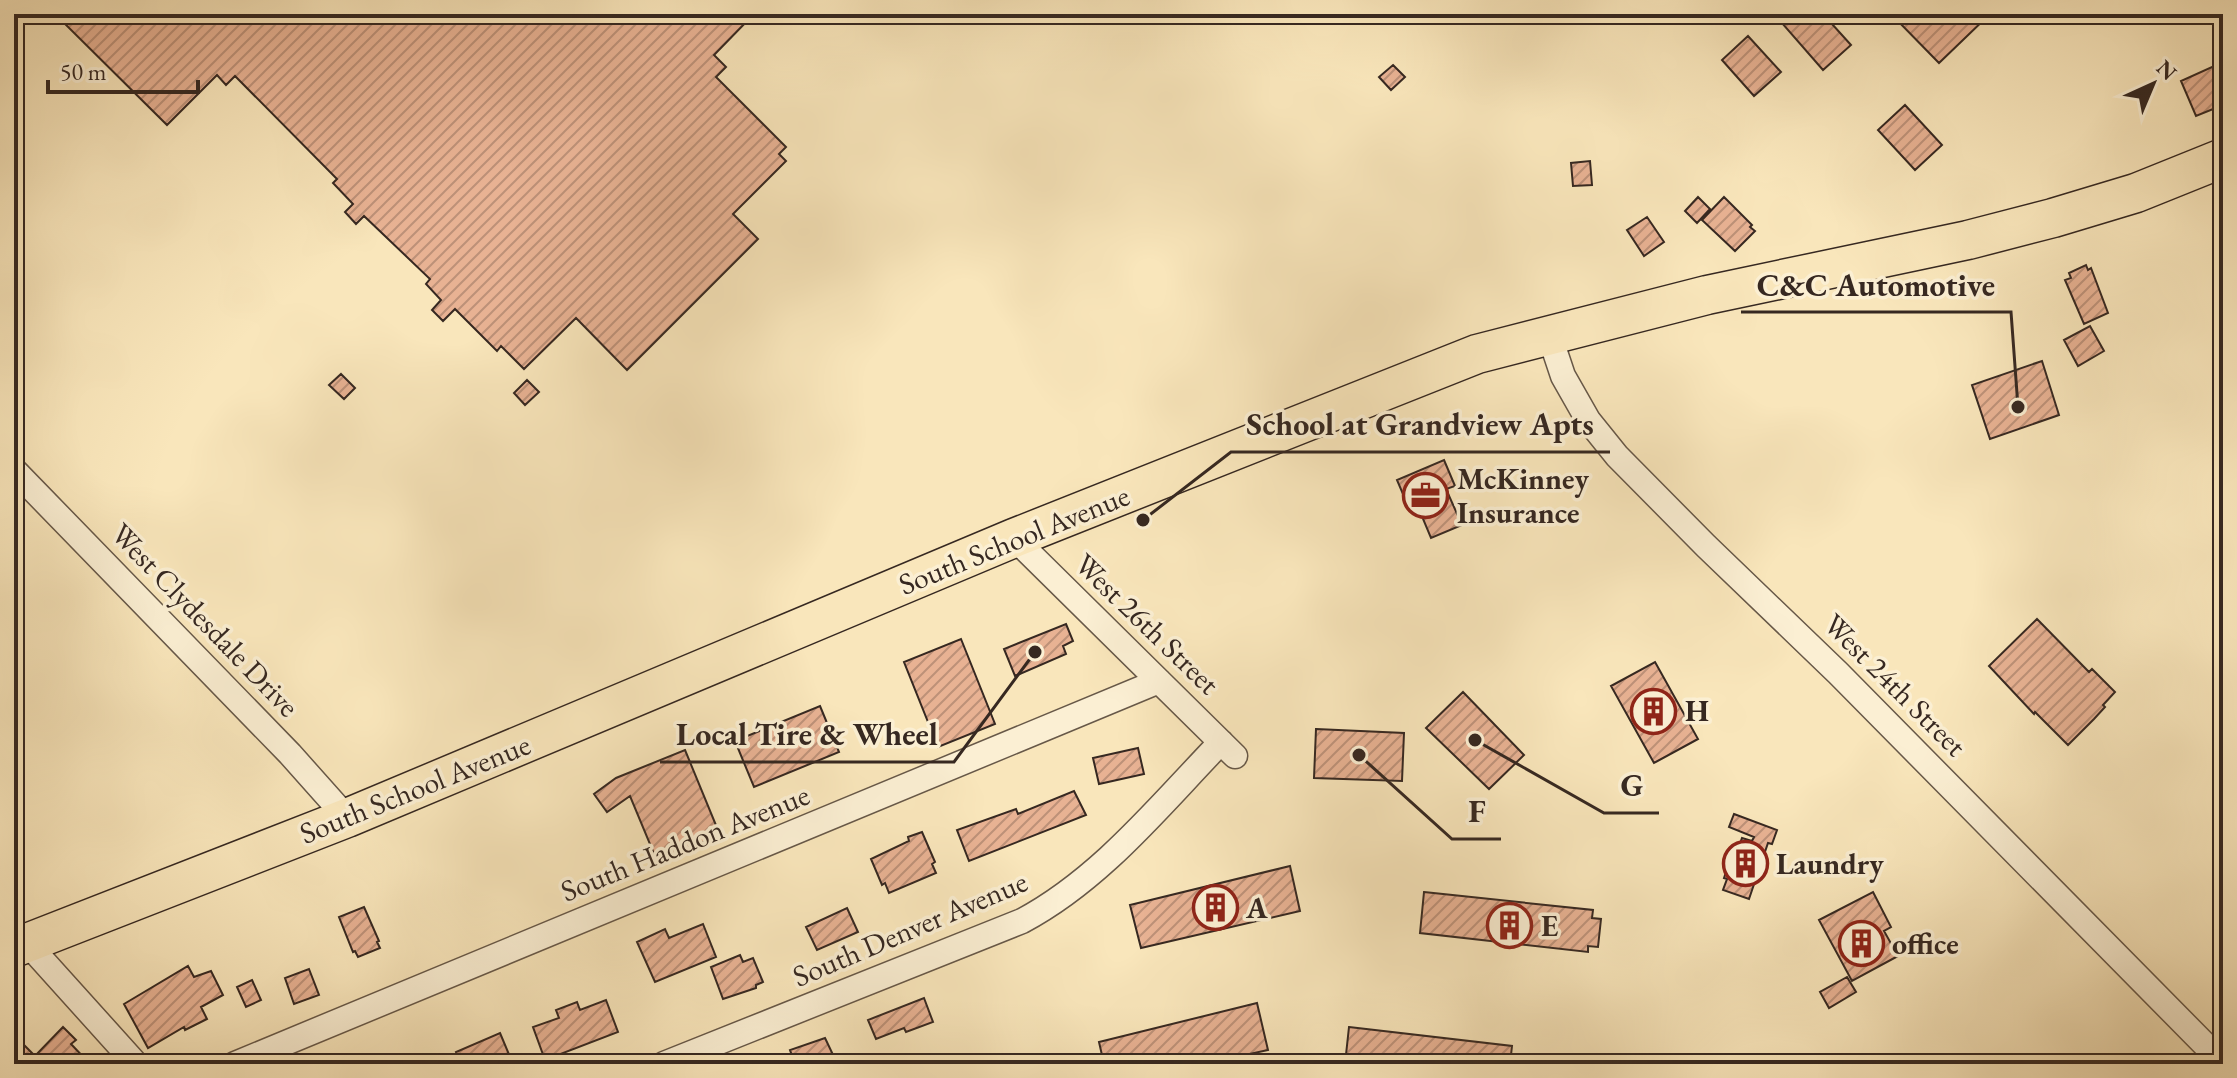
<svg xmlns="http://www.w3.org/2000/svg" width="2237" height="1078" font-family="'EB Garamond',serif">
<style>
.building{fill:url(#building-hatch);stroke:#362821;stroke-width:2}
.lines{fill:none;stroke-linecap:round;stroke-linejoin:round}
.street-casing{stroke:#675848;stroke-width:27}
.primary-casing{stroke:#362821;stroke-width:41}
.street{stroke:#fbefd3;stroke-width:24}
.primary{stroke:#f9e6bb;stroke-width:38}
.labels{text-anchor:middle;stroke-width:7;stroke-linejoin:round;paint-order:stroke}
.poi-label{font-size:30px;font-weight:bold;fill:#362821;stroke:#fbefd3;text-anchor:start}
.street-label{font-size:30px;fill:#362821;stroke:#fbefd3}
.leader{fill:none;stroke:#362821;stroke-width:3}
.callout-dot{fill:#362821;stroke:#fbefd3;stroke-width:3}
.callout-label{font-size:32px;text-anchor:middle;font-weight:bold;fill:#362821;stroke:#fbefd3;stroke-width:7;stroke-linejoin:round;paint-order:stroke}
</style>
<defs>
<pattern id="building-hatch" width="6" height="6" patternUnits="userSpaceOnUse" patternTransform="scale(2)"><rect width="6" height="6" fill="#e8b293"/><path d="M-1 1l2-2M0 6l6-6M5 7l2-2" fill="none" stroke="#bd9178"/></pattern>
</defs>
<rect width="100%" height="100%" fill="#f9e6bb"/>
<filter id="stains"><feTurbulence type="fractalNoise" baseFrequency=".0025" numOctaves="4"/><feColorMatrix values="0 0 0 0 .2 0 0 0 0 .09 0 0 0 0 .02 0 0 0 .5 -.17"/></filter>
<radialGradient id="worn" r=".72"><stop offset=".6" stop-color="#630" stop-opacity="0"/><stop offset="1" stop-color="#630" stop-opacity=".3"/></radialGradient>
<!-- building -->
<path class="building" d="M 55,14 L 754,14 L 714,55 L 726,67 L 716,77 L 786,147 L 779,154 L 786,161 L 733,214 L 758,239 L 627,370 L 576,318 L 524,369 L 501,346 L 497,351 L 455,309 L 443,321 L 432,310 L 441,300 L 426,284 L 430,279 L 364,216 L 356,224 L 345,212 L 353,204 L 333,183 L 337,179 L 235,76 L 226,85 L 217,75 L 167,125 Z
M 1774,14 L 1823,14 L 1851,45 L 1823,70 Z
M 1891,14 L 1990,14 L 1939,63 Z
M 1748,36 L 1781,72 L 1754,96 L 1722,60 Z
M 2223,62 L 2223,105 L 2196,116 L 2181,81 Z
M 1393,65 L 1405,77 L 1391,90 L 1379,77 Z
M 1905,105 L 1942,145 L 1915,170 L 1878,130 Z
M 1590,161 L 1592,185 L 1573,186 L 1571,163 Z
M 1698,197 L 1710,209 L 1697,223 L 1685,211 Z
M 1724,197 L 1752,225 L 1750,227 L 1755,231 L 1735,251 L 1702,220 Z
M 1647,217 L 1664,242 L 1644,256 L 1627,230 Z
M 2086,265 L 2088,270 L 2091,268 L 2108,313 L 2084,324 L 2065,280 L 2071,278 L 2069,273 Z
M 2090,326 L 2104,351 L 2078,366 L 2064,340 Z
M 2042,361 L 2059,415 L 1990,439 L 1972,385 Z
M 341,374 L 355,388 L 344,399 L 329,385 Z
M 527,380 L 539,392 L 525,405 L 514,393 Z
M 1444,460 L 1455,486 L 1446,489 L 1462,525 L 1431,538 L 1416,502 L 1408,506 L 1397,480 Z
M 2037,619 L 2089,672 L 2092,669 L 2115,692 L 2103,705 L 2105,707 L 2094,719 L 2068,745 L 2035,712 L 2034,714 L 1989,666 Z
M 1066,624 L 1073,641 L 1063,646 L 1066,654 L 1015,676 L 1004,649 Z
M 961,639 L 995,724 L 938,747 L 904,662 Z
M 1655,662 L 1698,739 L 1654,763 L 1611,686 Z
M 1463,692 L 1524,755 L 1489,789 L 1426,728 Z
M 820,706 L 839,752 L 754,787 L 735,741 Z
M 1316,729 L 1404,733 L 1402,781 L 1314,778 Z
M 1138,748 L 1144,774 L 1099,784 L 1093,758 Z
M 685,750 L 720,835 L 657,861 L 630,796 L 607,812 L 594,794 L 616,778 Z
M 1074,791 L 1086,815 L 969,861 L 957,830 L 1016,809 L 1018,814 Z
M 1734,814 L 1777,830 L 1772,844 L 1768,843 L 1749,899 L 1723,890 L 1727,879 L 1724,878 L 1734,848 L 1738,849 L 1742,838 L 1752,841 L 1754,837 L 1729,827 Z
M 922,832 L 935,862 L 932,864 L 936,873 L 889,893 L 885,883 L 882,885 L 871,859 L 909,841 L 908,837 Z
M 1290,866 L 1300,911 L 1141,948 L 1130,905 Z
M 1424,892 L 1593,910 L 1592,918 L 1601,919 L 1598,947 L 1588,946 L 1588,952 L 1420,933 Z
M 1873,892 L 1891,927 L 1884,931 L 1898,956 L 1852,981 L 1819,920 Z
M 364,907 L 379,941 L 377,942 L 380,948 L 358,957 L 355,951 L 353,952 L 339,917 Z
M 847,908 L 858,932 L 817,950 L 806,927 Z
M 703,924 L 716,957 L 655,982 L 637,942 L 665,929 L 669,938 Z
M 740,955 L 743,962 L 753,958 L 763,982 L 756,985 L 756,988 L 723,999 L 711,967 Z
M 188,966 L 194,977 L 211,971 L 223,995 L 201,1007 L 207,1019 L 185,1030 L 184,1027 L 148,1048 L 124,1004 Z
M 309,969 L 319,995 L 294,1004 L 285,978 Z
M 1847,977 L 1856,992 L 1829,1008 L 1820,992 Z
M 252,980 L 261,1000 L 246,1007 L 237,987 Z
M 924,998 L 933,1022 L 906,1032 L 904,1028 L 876,1039 L 868,1020 Z
M 606,1000 L 618,1032 L 545,1060 L 533,1027 L 559,1018 L 556,1010 L 577,1002 L 580,1010 Z
M 1257,1003 L 1268,1050 L 1204,1064 L 1104,1064 L 1099,1042 Z
M 63,1027 L 76,1040 L 71,1044 L 90,1064 L 14,1064 L 14,1055 L 24,1045 L 35,1056 Z
M 1349,1027 L 1512,1046 L 1510,1064 L 1345,1064 Z
M 500,1033 L 513,1064 L 461,1064 L 456,1052 Z
M 825,1038 L 835,1059 L 823,1064 L 795,1064 L 790,1050 Z"/>
<g class="lines">
<defs>
<path id="street" d="M 1549,334 L 1563,376 L 1588,420 L 1617,456 L 1706,546 L 1838,673 L 2223,1063
M 14,470 L 290,754 L 347,818
M 1014,538 L 1235,756
M 27,943 L 136,1064
M 235,1064 L 1159,681
M 664,1064 L 1022,921 C 1101,879 1160,805 1221,742"/>
<path id="primary" d="M 14,948 L 347,818 L 1014,538 L 1477,354 L 1707,295 L 1968,240 L 2053,218 L 2136,193 L 2223,158"/>
</defs>
<!-- street casing -->
<use href="#street" class="street-casing"/>
<!-- primary casing -->
<use href="#primary" class="primary-casing"/>
<!-- street -->
<use href="#street" class="street"/>
<!-- primary -->
<use href="#primary" class="primary"/>
</g>
<!-- icons -->
<defs>
<symbol id="office-ring" viewBox="-11 -11 22 22"><circle r="9.5" fill="#fbefd3" stroke="#8f2418" stroke-width="1.5"/><path d="M-6-3h4V-5.5h4V-3h4V5H-6ZM-1-4.5V-3h2v-1.5ZM-6 0V1H6V0Z" fill="#8f2418"/></symbol>
<symbol id="building-ring" viewBox="-11 -11 22 22"><circle r="9.5" fill="#fbefd3" stroke="#8f2418" stroke-width="1.5"/><path d="M-4-6H4V6H1V3H-1V6H-4ZM-2.5-4.3h1.7v1.8h-1.7ZM.8-4.3h1.7v1.8H.8ZM-2.5-1h1.7V.8h-1.7ZM.8-1h1.7V.8H.8Z" fill="#8f2418"/></symbol>
</defs>
<g fill-rule="evenodd">
<use href="#office-ring" x="1400" y="470" width="51" height="51"/>
<use href="#building-ring" x="1628" y="686" width="51" height="51"/>
<use href="#building-ring" x="1720" y="838" width="51" height="51"/>
<use href="#building-ring" x="1190" y="882" width="51" height="51"/>
<use href="#building-ring" x="1484" y="900" width="51" height="51"/>
<use href="#building-ring" x="1836" y="918" width="51" height="51"/>
</g>
<g class="labels">
<!-- poi labels -->
<g class="poi-label">
<text x="1457" y="489">McKinney<tspan x="1457" dy="34">Insurance</tspan></text>
<text x="1685" y="721">H</text>
<text x="1776" y="874">Laundry</text>
<text x="1246" y="918">A</text>
<text x="1541" y="936">E</text>
<text x="1892" y="954">office</text>
</g>
<!-- street labels -->
<g class="street-label">
<text transform="translate(1014 540) rotate(-22)" y="10">South School Avenue</text>
<text transform="translate(205 620) rotate(46)" y="10">West Clydesdale Drive</text>
<text transform="translate(1147 624) rotate(44)" y="10">West 26th Street</text>
<text transform="translate(1895 685) rotate(45)" y="10">West 24th Street</text>
<text transform="translate(415 789) rotate(-22)" y="10">South School Avenue</text>
<text transform="translate(685 843) rotate(-22)" y="10">South Haddon Avenue</text>
<text transform="translate(910 929) rotate(-23)" y="10">South Denver Avenue</text>
</g>
</g>
<!-- callouts -->
<path class="leader" d="M2018 407L2011 312H1741M1143 520L1231 452H1610M1035 652L954 762H660M1475 740L1604 813H1659M1359 755L1452 839H1501"/>
<g class="callout-dot">
<circle cx="2018" cy="407" r="8"/>
<circle cx="1143" cy="520" r="8"/>
<circle cx="1035" cy="652" r="8"/>
<circle cx="1475" cy="740" r="8"/>
<circle cx="1359" cy="755" r="8"/>
</g>
<g class="callout-label">
<text x="1876" y="296">C&amp;C Automotive</text>
<text x="1420" y="435">School at Grandview Apts</text>
<text x="807" y="745">Local Tire &amp; Wheel</text>
<text x="1632" y="796">G</text>
<text x="1477" y="822">F</text>
</g>
<!-- margin -->
<rect width="2237" height="1078" fill="none" stroke="#f9e6bb" stroke-width="48"/>
<rect x="16" y="16" width="2205" height="1046" fill="none" stroke="#362821" stroke-width="4"/>
<rect x="24" y="24" width="2189" height="1030" fill="none" stroke="#362821" stroke-width="2"/>
<!-- north arrow -->
<g transform="translate(2153 84) rotate(44)" stroke="#fbefd3" stroke-width="6" paint-order="stroke">
<path d="M0-6L14 30L0 20L-14 30Z" fill="#362821"/>
<text y="-12" font-size="22" font-weight="bold" text-anchor="middle" fill="#362821">N</text>
</g>
<!-- scale -->
<path d="M48 80v12h150v-12" fill="none" stroke="#362821" stroke-width="4"/>
<text x="60" y="80" font-size="24" fill="#362821" stroke="#fbefd3" stroke-width="6" paint-order="stroke">50 m</text>
<rect width="100%" height="100%" filter="url(#stains)"/>
<rect width="100%" height="100%" fill="url(#worn)"/>
</svg>
